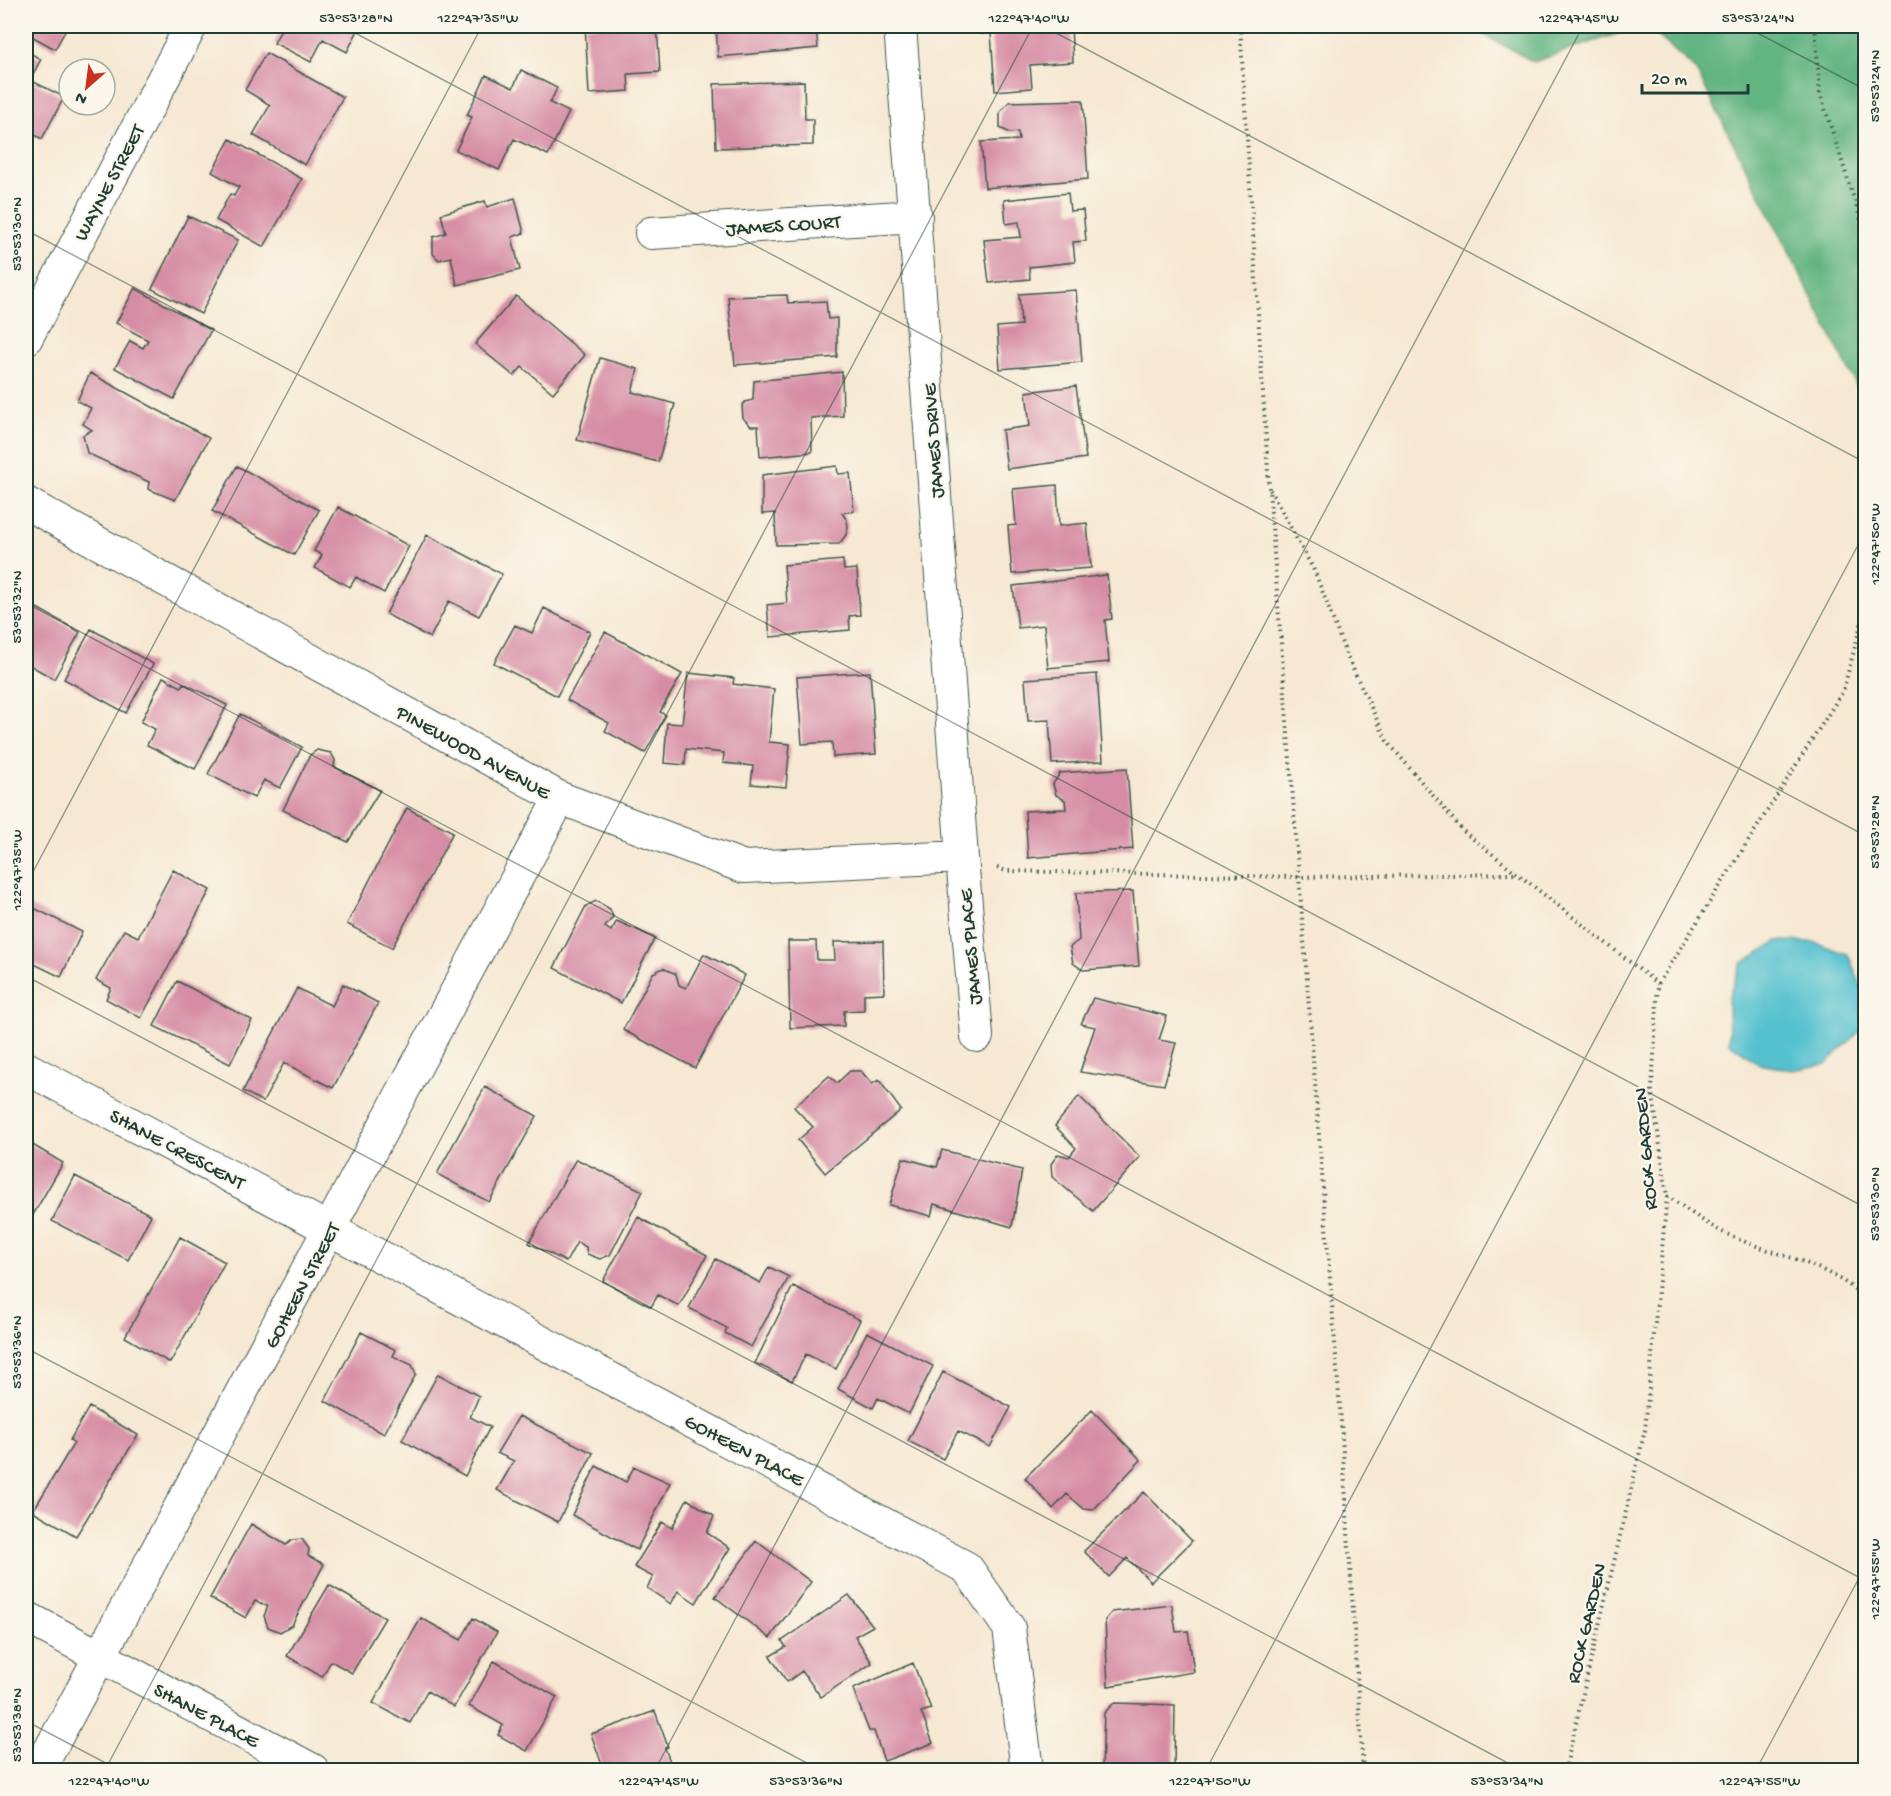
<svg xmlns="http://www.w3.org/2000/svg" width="1891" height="1796" font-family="'Gochi Hand',sans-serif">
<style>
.forest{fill:#62b481;stroke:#40785a;stroke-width:1.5}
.water{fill:#55c1cf;stroke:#3a7f82;stroke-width:1.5}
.building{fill:#d68ca4}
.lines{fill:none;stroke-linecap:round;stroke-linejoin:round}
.minor-casing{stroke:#3f574c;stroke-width:34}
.path{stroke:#3f574c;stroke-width:4;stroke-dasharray:1.5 4.5;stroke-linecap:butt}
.minor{stroke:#fff;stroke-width:32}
.ticks{fill:none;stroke:#1f3d34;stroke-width:1.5;stroke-opacity:0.45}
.labels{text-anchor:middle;stroke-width:4.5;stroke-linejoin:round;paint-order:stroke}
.street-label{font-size:20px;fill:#1f3d34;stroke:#fbf7ec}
.neatline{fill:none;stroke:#1f3d34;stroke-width:2}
.ticks-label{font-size:15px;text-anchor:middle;fill:#1f3d34}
</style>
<rect width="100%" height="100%" fill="#fbf7ec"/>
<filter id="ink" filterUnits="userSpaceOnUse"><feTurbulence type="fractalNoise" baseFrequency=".0167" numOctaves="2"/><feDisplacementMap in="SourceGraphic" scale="12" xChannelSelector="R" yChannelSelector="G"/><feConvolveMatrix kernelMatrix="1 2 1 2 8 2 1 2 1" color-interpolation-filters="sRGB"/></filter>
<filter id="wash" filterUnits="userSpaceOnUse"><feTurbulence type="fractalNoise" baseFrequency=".008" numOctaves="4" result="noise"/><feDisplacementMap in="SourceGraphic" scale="24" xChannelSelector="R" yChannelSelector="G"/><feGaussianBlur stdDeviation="1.35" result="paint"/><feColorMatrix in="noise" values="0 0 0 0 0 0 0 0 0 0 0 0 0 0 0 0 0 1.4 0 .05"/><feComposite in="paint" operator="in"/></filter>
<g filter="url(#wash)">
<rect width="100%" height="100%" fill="#f6e8d2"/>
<!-- forest -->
<path class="forest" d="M 1468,26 L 1640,26 L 1534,62 Z
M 1647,26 L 1865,26 L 1865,402 L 1696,70 Z"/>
<!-- water -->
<path class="water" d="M 1777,941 L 1813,942 L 1848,954 L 1865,996 L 1865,1026 L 1826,1064 L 1792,1070 L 1759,1064 L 1729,1042 L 1728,999 L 1741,964 Z"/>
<g id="blocks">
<!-- building -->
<path class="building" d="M 26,26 L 68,26 L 55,49 L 26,33 Z
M 283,26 L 360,26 L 347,52 L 323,39 L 311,62 L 274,43 Z
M 585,26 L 657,26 L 660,72 L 628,74 L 629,91 L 589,94 Z
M 716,26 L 816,26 L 818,48 L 718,57 Z
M 980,26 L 1044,26 L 1045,28 L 1071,27 L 1073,62 L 1030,65 L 1032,88 L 995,91 L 991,33 L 981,34 Z
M 26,51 L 41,59 L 30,80 L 64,97 L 42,139 L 26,130 Z
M 266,53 L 343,97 L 305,165 L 253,135 L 270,105 L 245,90 Z
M 521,70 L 557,88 L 550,103 L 569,112 L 548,155 L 514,139 L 499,170 L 456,150 L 472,117 L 467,115 L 486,75 L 513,88 Z
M 804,81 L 805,119 L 813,119 L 813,145 L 716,148 L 714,84 Z
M 1083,100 L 1088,179 L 985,188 L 981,142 L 1019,140 L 1018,132 L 1010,133 L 1000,128 L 1000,112 L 1009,102 Z
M 230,139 L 302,179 L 264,247 L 216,220 L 230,194 L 234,196 L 239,187 L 212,172 Z
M 1068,193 L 1070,211 L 1083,210 L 1086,241 L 1073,242 L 1075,262 L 1029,267 L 1030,279 L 989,283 L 984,240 L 1021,237 L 1019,222 L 1006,224 L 1004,200 Z
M 515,198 L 524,233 L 512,237 L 520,270 L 457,285 L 451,257 L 439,260 L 433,254 L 433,237 L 446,233 L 441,214 L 485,201 L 487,207 Z
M 188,216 L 238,240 L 201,314 L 152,289 Z
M 135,288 L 211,330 L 174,399 L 115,368 L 130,341 L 143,348 L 148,340 L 116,323 Z
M 1076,290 L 1082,362 L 1000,369 L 997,327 L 1021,325 L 1019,294 Z
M 787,295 L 788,303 L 826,301 L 828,319 L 837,318 L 837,357 L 735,365 L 728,297 Z
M 516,296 L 585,355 L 553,393 L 522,367 L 514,376 L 475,344 Z
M 600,358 L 638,369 L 632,392 L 675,404 L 658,462 L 577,440 Z
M 842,372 L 843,416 L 811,418 L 812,452 L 760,457 L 758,426 L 751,426 L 743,418 L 742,406 L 745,402 L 753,400 L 754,381 Z
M 90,373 L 209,438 L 175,500 L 148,489 L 149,482 L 87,453 L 83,435 L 92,430 L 83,424 L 91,408 L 77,401 Z
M 1076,386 L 1086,458 L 1007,469 L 1002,430 L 1030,426 L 1026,392 Z
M 237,466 L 319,510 L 294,555 L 212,511 Z
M 837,466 L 838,474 L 850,473 L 854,511 L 842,513 L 847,520 L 848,527 L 846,535 L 839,544 L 776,545 L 775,513 L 762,514 L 762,475 Z
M 1057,485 L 1059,526 L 1087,523 L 1091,568 L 1012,574 L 1008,526 L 1016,525 L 1013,489 Z
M 338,507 L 409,546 L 384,593 L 356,577 L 350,587 L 315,568 L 322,555 L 314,551 Z
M 427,535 L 502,574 L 479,616 L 449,601 L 430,638 L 386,614 Z
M 843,560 L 844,570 L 857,569 L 860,615 L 849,616 L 850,630 L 770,637 L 767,605 L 787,603 L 784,565 Z
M 1107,575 L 1112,619 L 1105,620 L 1109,662 L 1048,668 L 1044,625 L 1018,628 L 1013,586 Z
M 26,602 L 80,632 L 54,679 L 26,663 Z
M 544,608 L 590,632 L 557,696 L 494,663 L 515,625 L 532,633 Z
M 91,629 L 153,664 L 126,713 L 64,679 Z
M 605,632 L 682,674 L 660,712 L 666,715 L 645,753 L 605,731 L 609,723 L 567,700 Z
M 870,672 L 876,754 L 833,757 L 832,742 L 802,744 L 797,677 Z
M 688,673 L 734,678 L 733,684 L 774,689 L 769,742 L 790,744 L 786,787 L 751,784 L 753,766 L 723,763 L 724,753 L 686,749 L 685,765 L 664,763 L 667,723 L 682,724 Z
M 1097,674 L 1103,761 L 1052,764 L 1049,720 L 1028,721 L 1025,679 Z
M 163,677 L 181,687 L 183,683 L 227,705 L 195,769 L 147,745 L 155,729 L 141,722 Z
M 240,714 L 302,747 L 280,788 L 264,780 L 254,798 L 208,774 Z
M 317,750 L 331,753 L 335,760 L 334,767 L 380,790 L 348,842 L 283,810 L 310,755 Z
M 1127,768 L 1133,849 L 1028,858 L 1025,811 L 1066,809 L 1065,800 L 1056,795 L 1053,784 L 1060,773 Z
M 407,808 L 453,832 L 392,948 L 347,924 Z
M 173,870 L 210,890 L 141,1018 L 106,999 L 111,988 L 96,980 L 124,930 L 138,937 Z
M 1133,891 L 1139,966 L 1083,970 L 1073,963 L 1070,947 L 1079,940 L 1076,893 Z
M 596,901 L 610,909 L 613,917 L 605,927 L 611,931 L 617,921 L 655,938 L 621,1003 L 554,968 L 586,906 Z
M 26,904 L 82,932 L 61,977 L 26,960 Z
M 788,941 L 816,941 L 817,960 L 835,960 L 834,942 L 883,941 L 884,993 L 864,994 L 864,1010 L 844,1011 L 844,1026 L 790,1028 Z
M 704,954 L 745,975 L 695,1068 L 623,1030 L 653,973 L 663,968 L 676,974 L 679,985 L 686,988 Z
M 177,981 L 252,1020 L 230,1064 L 154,1026 Z
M 343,984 L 378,1003 L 333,1088 L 284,1063 L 263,1102 L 243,1091 L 297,988 L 332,1006 Z
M 1093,998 L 1167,1016 L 1159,1040 L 1176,1043 L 1164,1085 L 1080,1072 L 1095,1027 L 1081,1024 Z
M 850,1071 L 861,1071 L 872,1084 L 879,1080 L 901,1110 L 825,1173 L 798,1140 L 813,1127 L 794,1107 L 829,1076 L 837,1083 Z
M 485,1087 L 537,1116 L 489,1202 L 437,1174 Z
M 1079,1096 L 1140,1157 L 1093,1211 L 1052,1177 L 1051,1164 L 1058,1154 L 1069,1157 L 1076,1148 L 1055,1126 Z
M 26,1141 L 63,1163 L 26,1227 Z
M 942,1150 L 1022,1170 L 1012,1227 L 934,1204 L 931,1216 L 889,1205 L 903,1158 L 937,1167 Z
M 576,1159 L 643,1191 L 610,1255 L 600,1259 L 587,1254 L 586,1247 L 577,1242 L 566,1262 L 529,1243 Z
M 75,1176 L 151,1215 L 128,1260 L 52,1221 Z
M 638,1217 L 707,1255 L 679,1306 L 658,1295 L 651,1307 L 603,1281 Z
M 180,1237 L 225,1262 L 170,1363 L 125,1337 Z
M 716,1259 L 760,1283 L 769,1267 L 789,1277 L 751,1347 L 725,1333 L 727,1328 L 689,1308 Z
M 793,1286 L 860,1320 L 836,1369 L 806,1354 L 792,1381 L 755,1363 Z
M 361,1332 L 396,1350 L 393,1356 L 412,1365 L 416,1374 L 384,1434 L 325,1401 Z
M 867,1332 L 933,1366 L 909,1414 L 878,1398 L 873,1408 L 838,1389 Z
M 943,1372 L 1011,1407 L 990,1447 L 958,1431 L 943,1459 L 908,1441 Z
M 438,1374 L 479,1396 L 470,1417 L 490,1427 L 465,1476 L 402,1440 Z
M 89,1407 L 138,1435 L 76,1536 L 33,1511 L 74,1443 L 70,1440 Z
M 1092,1410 L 1141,1460 L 1093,1510 L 1084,1509 L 1067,1494 L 1053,1509 L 1025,1478 Z
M 519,1416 L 593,1453 L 558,1522 L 497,1490 L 514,1461 L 497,1453 Z
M 596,1466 L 626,1482 L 634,1467 L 670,1483 L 637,1550 L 572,1515 Z
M 1144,1492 L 1192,1541 L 1151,1582 L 1127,1558 L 1109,1577 L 1084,1551 Z
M 687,1499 L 714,1516 L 707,1533 L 730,1548 L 696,1603 L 678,1591 L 671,1604 L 647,1588 L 653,1577 L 634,1567 L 662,1522 L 672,1528 Z
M 251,1524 L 286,1545 L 292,1540 L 302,1539 L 309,1549 L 308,1556 L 324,1564 L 292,1625 L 280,1632 L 268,1627 L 264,1616 L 268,1606 L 255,1601 L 246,1618 L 210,1598 Z
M 756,1541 L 811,1582 L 770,1638 L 715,1597 Z
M 329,1585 L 385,1618 L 352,1673 L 331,1661 L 322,1677 L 287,1656 Z
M 849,1595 L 873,1626 L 855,1636 L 872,1663 L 821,1697 L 802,1671 L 787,1682 L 770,1656 L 786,1647 L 782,1641 Z
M 1172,1605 L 1176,1632 L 1188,1631 L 1194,1672 L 1108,1686 L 1105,1620 L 1112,1612 Z
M 421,1618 L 461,1640 L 473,1618 L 497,1632 L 454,1707 L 427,1691 L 410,1723 L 373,1703 Z
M 494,1661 L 557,1697 L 527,1751 L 498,1735 L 503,1725 L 469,1706 Z
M 913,1663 L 931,1709 L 921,1712 L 933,1743 L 884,1761 L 874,1731 L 869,1731 L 853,1689 Z
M 1114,1703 L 1175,1705 L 1174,1770 L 1102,1770 L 1104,1713 Z
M 655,1711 L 668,1747 L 665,1748 L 673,1770 L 604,1770 L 591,1734 Z"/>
</g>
</g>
<g filter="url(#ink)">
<use href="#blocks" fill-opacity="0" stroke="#3f574c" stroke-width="1.5"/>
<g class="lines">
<defs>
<path id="minor" d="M 900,26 L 962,857 L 977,1036
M 651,233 L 916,216
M 26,339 L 191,26
M 26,503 L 560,798 L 744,867 L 962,857
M 26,1068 L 967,1568 L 1009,1628 L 1027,1770
M 26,1617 L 313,1770
M 39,1770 L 560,798"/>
</defs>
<!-- minor casing -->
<use href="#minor" class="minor-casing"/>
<!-- path -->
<path class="path" d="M 1240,26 L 1269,488 L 1341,1421 L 1363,1770
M 1815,26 L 1820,93 L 1866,236
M 1270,490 L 1315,572 L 1346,654 L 1387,741 L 1463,831 L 1658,984
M 997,868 L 1006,871 L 1298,877 L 1517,874
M 1667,1196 C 1687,1209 1708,1226 1729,1235 C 1777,1257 1826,1261 1866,1299
M 1565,1770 L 1645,1430 L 1667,1196 L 1652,1090 L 1658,984 L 1843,691 L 1866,606"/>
<!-- minor -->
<use href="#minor" class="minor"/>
</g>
</g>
<!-- ticks -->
<path class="ticks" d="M 342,26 L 1866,836M 1043,26 L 1866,463M 1744,26 L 1866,90M 26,230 L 1866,1208M 26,603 L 1866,1581M 26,885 L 482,26M 26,976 L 1521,1770M 26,1348 L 820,1770M 26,1721 L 119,1770M 105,1770 L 1033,26M 655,1770 L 1583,26M 1206,1770 L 1866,530M 1756,1770 L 1866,1565"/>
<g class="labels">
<!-- street labels -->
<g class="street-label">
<text transform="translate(108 182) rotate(-62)" y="7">WAYNE STREET</text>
<text transform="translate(783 224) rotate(-4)" y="7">JAMES COURT</text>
<text transform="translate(932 441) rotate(-94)" y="7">JAMES DRIVE</text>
<text transform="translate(474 751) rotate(29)" y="7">PINEWOOD AVENUE</text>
<text transform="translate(969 947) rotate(-95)" y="7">JAMES PLACE</text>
<text transform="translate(178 1148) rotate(28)" y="7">SHANE CRESCENT</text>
<text transform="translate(1644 1149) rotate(-95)" y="7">ROCK GARDEN</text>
<text transform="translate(301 1285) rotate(-62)" y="7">GOHEEN STREET</text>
<text transform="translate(745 1449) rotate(28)" y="7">GOHEEN PLACE</text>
<text transform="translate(1585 1623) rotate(-77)" y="7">ROCK GARDEN</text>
<text transform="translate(207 1714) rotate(28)" y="7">SHANE PLACE</text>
</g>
</g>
<!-- margin -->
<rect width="1891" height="1796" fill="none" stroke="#fbf7ec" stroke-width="66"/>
<!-- north arrow -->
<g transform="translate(87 87) rotate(208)"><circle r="28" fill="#fbf7ec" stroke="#a3ada2" stroke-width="1.5"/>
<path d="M0-4.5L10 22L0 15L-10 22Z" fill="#c8321e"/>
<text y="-9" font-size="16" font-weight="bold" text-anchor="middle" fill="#1f3d34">N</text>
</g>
<!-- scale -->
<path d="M1642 84v9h106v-9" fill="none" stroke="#1f3d34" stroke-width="3"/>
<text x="1651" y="84" font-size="18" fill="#1f3d34" stroke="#fbf7ec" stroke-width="4.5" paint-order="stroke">20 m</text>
<rect x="33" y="33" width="1825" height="1730" class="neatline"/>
<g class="ticks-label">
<text x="356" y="22">53°53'28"N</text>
<text x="478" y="22">122°47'35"W</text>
<text x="1029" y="22">122°47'40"W</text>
<text x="1579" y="22">122°47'45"W</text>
<text x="1758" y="22">53°53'24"N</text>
<text transform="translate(1874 86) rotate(-90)" y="5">53°53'24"N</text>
<text transform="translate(16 234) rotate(-90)" y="5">53°53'30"N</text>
<text transform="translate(1874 544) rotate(-90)" y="5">122°47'50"W</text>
<text transform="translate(16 607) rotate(-90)" y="5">53°53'32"N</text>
<text transform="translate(1874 832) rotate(-90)" y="5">53°53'28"N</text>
<text transform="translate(16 870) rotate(-90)" y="5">122°47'35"W</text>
<text transform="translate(1874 1204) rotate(-90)" y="5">53°53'30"N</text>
<text transform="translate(16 1352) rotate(-90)" y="5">53°53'36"N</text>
<text transform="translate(1874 1579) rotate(-90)" y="5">122°47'55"W</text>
<text transform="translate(16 1725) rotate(-90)" y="5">53°53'38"N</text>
<text x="109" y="1785">122°47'40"W</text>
<text x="659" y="1785">122°47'45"W</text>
<text x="806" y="1785">53°53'36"N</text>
<text x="1210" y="1785">122°47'50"W</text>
<text x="1507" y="1785">53°53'34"N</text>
<text x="1760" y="1785">122°47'55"W</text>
</g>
</svg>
